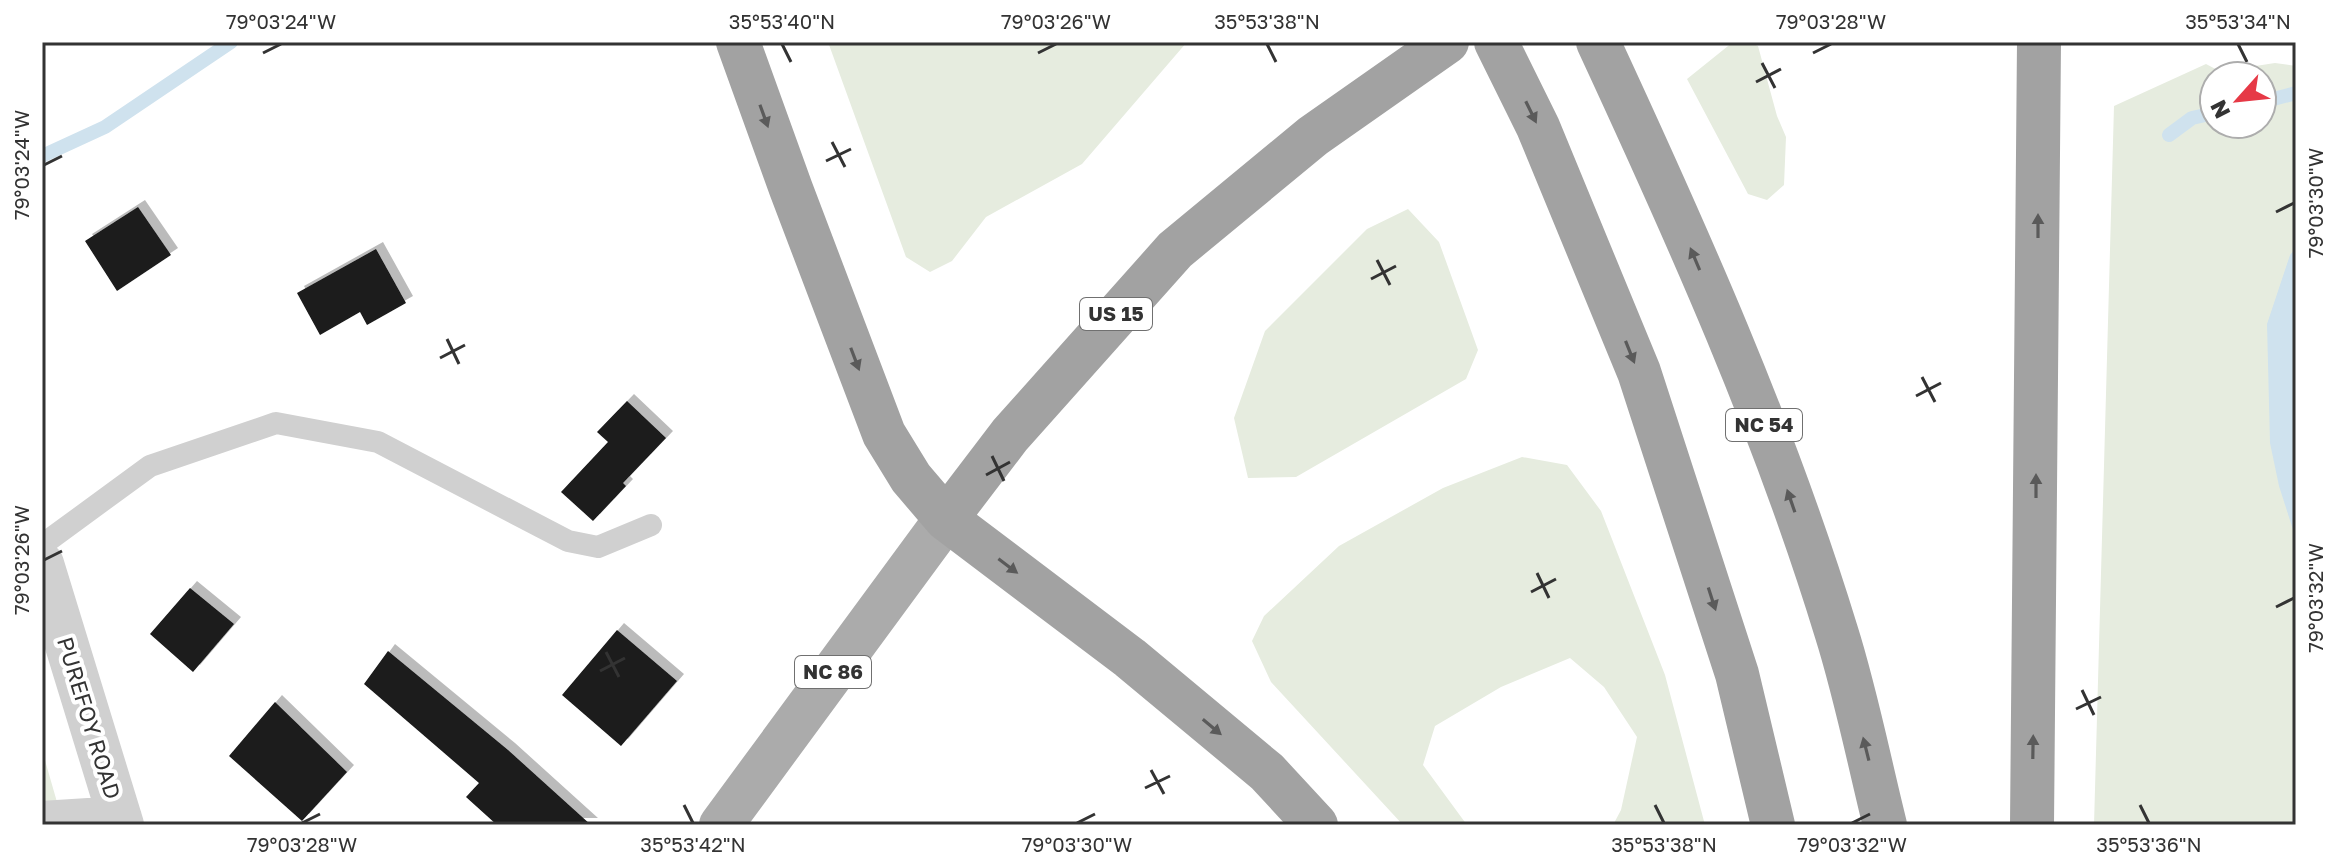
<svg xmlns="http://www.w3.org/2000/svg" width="2338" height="867" font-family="'Golos Text',sans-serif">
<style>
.green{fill:#e6ecdf;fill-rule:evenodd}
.water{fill:#cfe2ee}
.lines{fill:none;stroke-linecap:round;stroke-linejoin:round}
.stream{stroke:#cfe2ee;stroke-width:14}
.building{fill:#1a1a1a;filter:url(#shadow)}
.service{stroke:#d0d0d0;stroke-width:22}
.minor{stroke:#d0d0d0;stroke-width:44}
.primary{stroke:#ababab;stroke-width:44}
.trunk{stroke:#a2a2a2;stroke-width:44}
.oneway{fill:#5a5a5a}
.ticks{fill:none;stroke:#333;stroke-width:3}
.labels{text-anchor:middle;stroke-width:8;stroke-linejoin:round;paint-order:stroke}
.shield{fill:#fff;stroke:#707070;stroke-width:2}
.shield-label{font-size:20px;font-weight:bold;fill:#333}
.street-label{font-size:22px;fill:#333;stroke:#fff}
.neatline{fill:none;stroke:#333;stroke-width:3}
.ticks-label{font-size:20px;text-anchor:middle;fill:#333}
</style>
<defs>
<filter id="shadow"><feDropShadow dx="7" dy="-7" stdDeviation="0" flood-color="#0004"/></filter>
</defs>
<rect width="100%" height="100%" fill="#fff"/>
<!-- green -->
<path class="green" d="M 828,42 L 1187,42 L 1082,164 L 986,217 L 952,261 L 930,272 L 906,257 Z
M 1733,42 L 1749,42 L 1758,46 L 1777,116 L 1786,137 L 1784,185 L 1767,200 L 1748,194 L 1687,79 Z
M 2275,63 L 2296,66 L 2296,825 L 2094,825 L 2114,106 L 2206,64 L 2225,74 L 2236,69 ZM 2214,76 L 2262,76 L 2262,124 L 2214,124 Z
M 1408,209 L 1439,242 L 1478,350 L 1466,379 L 1296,477 L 1248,478 L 1234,418 L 1265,331 L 1367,229 Z
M 1522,457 L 1567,465 L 1601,511 L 1665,675 L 1705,825 L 1613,825 L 1621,810 L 1637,737 L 1604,687 L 1570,658 L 1501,687 L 1435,726 L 1423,765 L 1467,825 L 1403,825 L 1271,682 L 1252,641 L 1264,616 L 1339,546 L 1443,488 Z
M 42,750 L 57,802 L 42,803 Z"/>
<!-- water -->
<path class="water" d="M 2296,248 L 2296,539 L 2279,486 L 2270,443 L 2267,324 L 2290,255 Z"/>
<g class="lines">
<!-- stream -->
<path class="stream" d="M 2262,102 L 2296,93
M 2169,135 L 2192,118 L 2214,113
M 42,156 L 105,127 L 231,42"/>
</g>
<!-- building -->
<path class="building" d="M 138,207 L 171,255 L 117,291 L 85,241 Z
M 376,249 L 406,303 L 367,325 L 360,312 L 320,335 L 297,293 Z
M 627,401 L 666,438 L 623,483 L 626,486 L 593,521 L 561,492 L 608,442 L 597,432 Z
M 190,588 L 234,624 L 193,672 L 150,634 Z
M 617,630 L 677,681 L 621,746 L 562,695 Z
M 388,651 L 508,750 L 591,825 L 497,825 L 466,797 L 479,783 L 364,684 Z
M 275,702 L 347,772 L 302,821 L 229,756 Z"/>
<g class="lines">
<!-- service -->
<path class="service" d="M 42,545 L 150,466 L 276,423 L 378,442 L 568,541 L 598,547 L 651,525"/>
<!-- minor -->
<path class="minor" d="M 42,564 L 122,825
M 42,823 L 120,818"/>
<!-- primary -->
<path class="primary" d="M 721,825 L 946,519"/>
<!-- trunk -->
<path class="trunk" d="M 738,42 L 791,189 L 884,434 L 911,478 L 946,519 L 1130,658 L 1267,772 L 1316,825
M 1496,42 L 1538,127 L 1639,372 L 1737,674 L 1773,825
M 1598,42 C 1687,234 1774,428 1836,631 C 1856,694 1869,761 1885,825
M 946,519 L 1010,435 L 1175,250 L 1313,136 L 1447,42
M 2032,825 L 2039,42"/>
</g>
<!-- one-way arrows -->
<defs><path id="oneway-solid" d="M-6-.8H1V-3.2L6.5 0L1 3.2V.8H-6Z" transform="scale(2)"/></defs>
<g class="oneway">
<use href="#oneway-solid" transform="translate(1531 112) rotate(64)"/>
<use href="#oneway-solid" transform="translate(764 116) rotate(70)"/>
<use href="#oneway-solid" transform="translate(2038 226) rotate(-90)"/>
<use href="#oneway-solid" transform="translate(1695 259) rotate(-113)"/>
<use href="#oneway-solid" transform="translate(1630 352) rotate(68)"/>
<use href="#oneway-solid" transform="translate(855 359) rotate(69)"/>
<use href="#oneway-solid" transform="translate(2036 486) rotate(-90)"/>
<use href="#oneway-solid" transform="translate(1791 501) rotate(-109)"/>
<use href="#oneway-solid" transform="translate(1008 566) rotate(37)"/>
<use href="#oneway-solid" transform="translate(1712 599) rotate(72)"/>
<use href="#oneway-solid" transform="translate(1212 727) rotate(40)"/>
<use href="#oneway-solid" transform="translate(2033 747) rotate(-89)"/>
<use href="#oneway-solid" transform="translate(1866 749) rotate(-104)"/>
</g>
<!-- ticks -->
<path class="ticks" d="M 782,44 L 791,62M 1267,44 L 1276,62M 2238,44 L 2247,62M 263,53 L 281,44M 1038,53 L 1056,44M 1813,53 L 1831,44M 1762,63 L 1775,88M 1756,82 L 1781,69M 832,142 L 845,167M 826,161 L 851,149M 44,165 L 62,156M 2276,212 L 2294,203M 1377,260 L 1390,285M 1371,279 L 1396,266M 447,339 L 459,364M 440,358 L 465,345M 1922,377 L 1935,402M 1916,396 L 1941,383M 992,456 L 1004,481M 986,475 L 1010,462M 44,560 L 62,551M 1537,573 L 1549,598M 1531,592 L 1556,579M 2276,607 L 2294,598M 606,652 L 619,677M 600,671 L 625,658M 2082,690 L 2094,715M 2076,709 L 2101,697M 1151,770 L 1164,794M 1145,788 L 1170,776M 684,805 L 693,823M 1655,805 L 1664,823M 2140,805 L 2149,823M 302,823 L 320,814M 1077,823 L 1095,814M 1852,823 L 1870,814"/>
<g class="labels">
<!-- shield labels -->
<g class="shield">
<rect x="1080" y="298" width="72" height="32" rx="6"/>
<rect x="1726" y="409" width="76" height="32" rx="6"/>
<rect x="795" y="656" width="76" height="32" rx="6"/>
</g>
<g class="shield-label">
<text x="1116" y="321">US 15</text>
<text x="1764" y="432">NC 54</text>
<text x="833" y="679">NC 86</text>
</g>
<!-- street labels -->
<g class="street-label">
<text transform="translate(89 718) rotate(73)" y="8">PUREFOY ROAD</text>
</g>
</g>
<!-- border -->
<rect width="2338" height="867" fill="none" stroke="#ffffff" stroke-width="88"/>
<!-- north arrow -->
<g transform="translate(2238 100) rotate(243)"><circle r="38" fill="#ffffff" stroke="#adadad" stroke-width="2"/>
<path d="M0-6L14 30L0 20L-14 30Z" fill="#e63946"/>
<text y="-12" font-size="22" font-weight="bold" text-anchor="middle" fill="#333333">N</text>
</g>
<rect x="44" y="44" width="2250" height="779" class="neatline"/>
<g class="ticks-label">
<text x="281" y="29">79°03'24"W</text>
<text x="782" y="29">35°53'40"N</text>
<text x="1056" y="29">79°03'26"W</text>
<text x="1267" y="29">35°53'38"N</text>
<text x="1831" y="29">79°03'28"W</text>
<text x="2238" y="29">35°53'34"N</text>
<text transform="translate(22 165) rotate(-90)" y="7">79°03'24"W</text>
<text transform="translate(2316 203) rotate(-90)" y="7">79°03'30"W</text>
<text transform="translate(22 560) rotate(-90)" y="7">79°03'26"W</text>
<text transform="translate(2316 598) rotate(-90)" y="7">79°03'32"W</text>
<text x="302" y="852">79°03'28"W</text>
<text x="693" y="852">35°53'42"N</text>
<text x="1077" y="852">79°03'30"W</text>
<text x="1664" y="852">35°53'38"N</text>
<text x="1852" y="852">79°03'32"W</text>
<text x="2149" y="852">35°53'36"N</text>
</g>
</svg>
